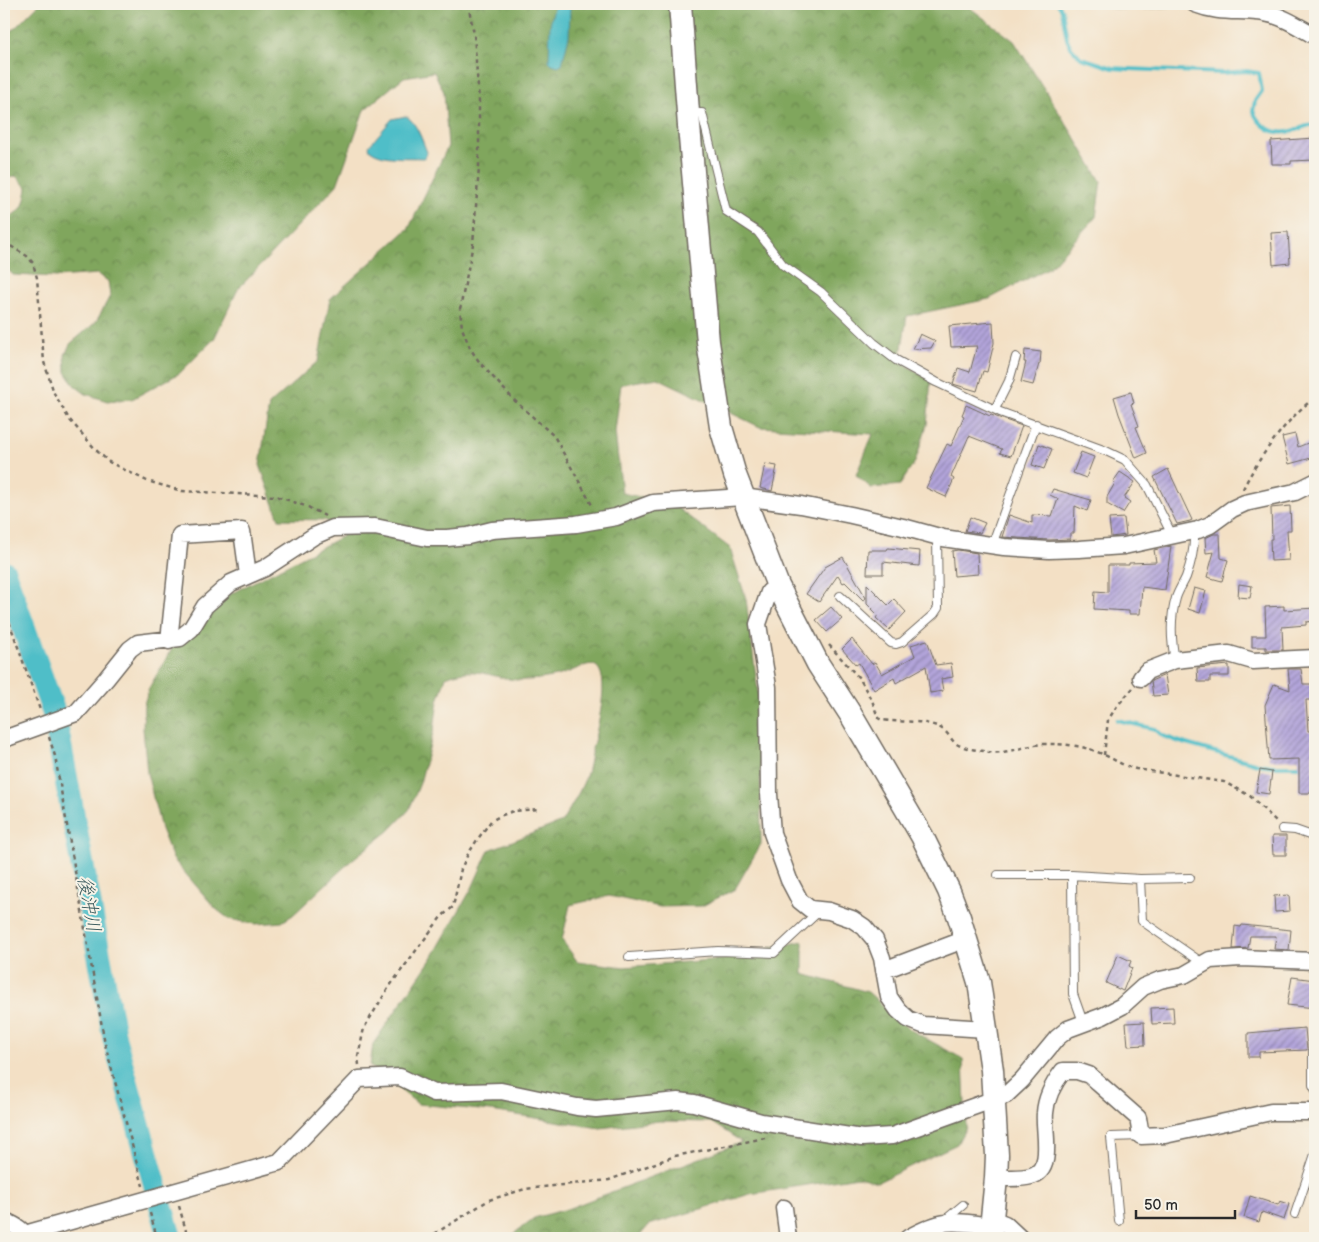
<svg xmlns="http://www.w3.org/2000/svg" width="1319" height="1242" font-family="'Balsamiq Sans','Klee One',sans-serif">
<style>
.forest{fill:url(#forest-crowns);stroke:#566844}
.water{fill:#50bec8;stroke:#3e747a}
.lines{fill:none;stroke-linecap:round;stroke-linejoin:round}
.stream{stroke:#50bec8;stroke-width:4}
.river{stroke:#50bec8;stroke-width:24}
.building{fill:url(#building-hatch)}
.lane-casing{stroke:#716a61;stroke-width:10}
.street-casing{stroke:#716a61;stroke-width:19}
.secondary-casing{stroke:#716a61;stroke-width:25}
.path{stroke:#716a61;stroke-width:2.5;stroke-dasharray:4 4;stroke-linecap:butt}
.lane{stroke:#fff;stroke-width:8}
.street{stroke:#fff;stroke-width:16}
.secondary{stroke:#fff;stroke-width:22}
.labels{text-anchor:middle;stroke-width:4;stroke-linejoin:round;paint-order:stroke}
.water-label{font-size:19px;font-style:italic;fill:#36575a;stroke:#f7f3e8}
</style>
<defs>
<pattern id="forest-crowns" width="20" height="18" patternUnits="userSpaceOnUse" patternTransform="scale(1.25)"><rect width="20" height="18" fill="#80a65d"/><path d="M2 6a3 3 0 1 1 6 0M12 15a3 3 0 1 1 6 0" fill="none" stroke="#69874d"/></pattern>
<pattern id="building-hatch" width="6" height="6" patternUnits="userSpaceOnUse" patternTransform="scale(1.25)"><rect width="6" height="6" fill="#b2a4da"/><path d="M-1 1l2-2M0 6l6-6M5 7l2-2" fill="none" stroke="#9186b1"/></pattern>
</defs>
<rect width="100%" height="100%" fill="#f7f3e8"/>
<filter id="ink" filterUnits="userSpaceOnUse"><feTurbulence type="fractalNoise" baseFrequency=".02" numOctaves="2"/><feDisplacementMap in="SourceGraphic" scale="10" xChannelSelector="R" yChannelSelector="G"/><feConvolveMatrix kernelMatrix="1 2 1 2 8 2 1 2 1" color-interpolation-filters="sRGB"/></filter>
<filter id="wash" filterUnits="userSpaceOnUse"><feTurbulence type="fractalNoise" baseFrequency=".0096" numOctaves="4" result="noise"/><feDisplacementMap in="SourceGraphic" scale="20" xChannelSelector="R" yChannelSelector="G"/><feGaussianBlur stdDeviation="1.12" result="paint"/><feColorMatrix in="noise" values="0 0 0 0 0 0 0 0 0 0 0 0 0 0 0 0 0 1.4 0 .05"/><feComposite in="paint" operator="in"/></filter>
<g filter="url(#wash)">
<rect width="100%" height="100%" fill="#f3e0c5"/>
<!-- forest -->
<path class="forest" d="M 39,4 L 965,4 L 1014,41 L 1077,141 L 1101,181 L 1096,217 L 1050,267 L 989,299 L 907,316 L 900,361 L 931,381 L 927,425 L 915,462 L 900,485 L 871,488 L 856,475 L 873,434 L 760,427 L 658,378 L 621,384 L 615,432 L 622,493 L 672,504 L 730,548 L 746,599 L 760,708 L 761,844 L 735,889 L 702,906 L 660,907 L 609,896 L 570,905 L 562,940 L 577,961 L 624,967 L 724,959 L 803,941 L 803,974 L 868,992 L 909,1029 L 963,1059 L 966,1127 L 957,1144 L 878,1182 L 858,1177 L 750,1194 L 649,1225 L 638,1238 L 508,1238 L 534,1218 L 567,1209 L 742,1142 L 711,1122 L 659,1121 L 600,1128 L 491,1111 L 418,1104 L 370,1066 L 373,1044 L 432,958 L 472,888 L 489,850 L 562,822 C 570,808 579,794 585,779 C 589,769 590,758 592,749 C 596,734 613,672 594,665 C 588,663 582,667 576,669 C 561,676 545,679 528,680 C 495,682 480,663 446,677 L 438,701 L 434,729 L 420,783 L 409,810 L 389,831 L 353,859 L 293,915 L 282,922 L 270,923 L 255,924 L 229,919 L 216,909 L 173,859 L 161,829 L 147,773 L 143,728 L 144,704 L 149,688 L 174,645 L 199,610 L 343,536 L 325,520 L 279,519 L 260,465 L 269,405 L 318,361 L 330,299 L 409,228 L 448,146 L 444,92 L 434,72 L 404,77 L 364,110 L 337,185 L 238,289 L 214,339 L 180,373 L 132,399 L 107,401 L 86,394 L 75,386 L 66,372 L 65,355 L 70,344 L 96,322 L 110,296 L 108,281 L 97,274 L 57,277 L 13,275 L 4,266 L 4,223 C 20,206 23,216 27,188 L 16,176 L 4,179 L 4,36 L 14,29 Z
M 1094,4 L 1186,4 C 1156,9 1123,13 1094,4 Z"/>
<!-- water -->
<path class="water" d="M 555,4 L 570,4 L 570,8 L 569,36 L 562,64 L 558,66 L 552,64 L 549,61 L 550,25 Z
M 406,116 C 417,123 422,140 427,152 L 426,156 L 423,158 C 407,157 383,160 370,150 L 369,146 L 392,119 Z"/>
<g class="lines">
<!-- stream -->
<path class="stream" d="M 1058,4 L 1062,10 L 1067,39 L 1070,46 L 1081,58 L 1088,60 L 1113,68 L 1129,69 L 1223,73 L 1246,71 L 1259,73 L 1262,91 L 1255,101 L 1253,111 C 1260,127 1274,136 1292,131 C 1300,129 1307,125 1315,124
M 1117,720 L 1155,729 L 1163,736 L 1186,744 L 1258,764 L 1272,766 L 1303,766"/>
<!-- river -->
<path class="river" d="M 4,572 L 54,713 L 115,1041 L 170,1238"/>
</g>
<g id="blocks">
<!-- building -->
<path class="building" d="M 1315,138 L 1315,160 L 1291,161 L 1291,164 L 1272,164 L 1271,141 Z
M 1288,232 L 1290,263 L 1273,265 L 1271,233 Z
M 993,322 L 994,343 L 987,372 L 983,371 L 977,391 L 953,384 L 958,368 L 970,372 L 977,346 L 951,347 L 949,326 Z
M 920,334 L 935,341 L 931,348 L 913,349 Z
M 1025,350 L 1041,352 L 1040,364 L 1039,364 L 1033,385 L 1021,382 L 1026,362 L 1024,362 Z
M 1131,392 L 1134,403 L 1131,404 L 1139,426 L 1136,427 L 1147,453 L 1136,458 L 1119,414 L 1114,397 Z
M 966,405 L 990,416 L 991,415 L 1022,426 L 1011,456 L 1000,453 L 1002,449 L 969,436 L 951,477 L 954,479 L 946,497 L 926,488 L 947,444 L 951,446 L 964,416 L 962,415 Z
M 1295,434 L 1298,447 L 1315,440 L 1315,457 L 1289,464 L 1282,437 Z
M 1039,444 L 1052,449 L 1044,469 L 1032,465 Z
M 1081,452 L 1094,457 L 1086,478 L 1073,473 Z
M 765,464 L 777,466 L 772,491 L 760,488 Z
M 1168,469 L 1192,520 L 1190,521 L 1177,524 L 1154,477 Z
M 1120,472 L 1135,482 L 1124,498 L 1130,502 L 1123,513 L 1107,504 L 1107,497 L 1115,483 L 1113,482 Z
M 1053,489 L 1091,500 L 1087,511 L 1075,506 L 1074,533 L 1070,533 L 1070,539 L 1049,540 L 1002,537 L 1009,515 L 1032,523 L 1032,515 L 1052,516 L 1058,499 L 1050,495 Z
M 1290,506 L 1291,530 L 1287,530 L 1289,560 L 1271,561 L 1270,539 L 1272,539 L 1271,508 Z
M 970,517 L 985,523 L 980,533 L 965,531 Z
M 1124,518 L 1126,535 L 1111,537 L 1109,519 Z
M 1214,534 L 1220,534 L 1221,558 L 1228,560 L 1222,581 L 1207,577 L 1214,552 L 1206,553 L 1205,538 Z
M 1171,546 L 1165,590 L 1142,587 L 1140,614 L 1129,614 L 1129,611 L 1094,609 L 1095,591 L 1108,592 L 1108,565 L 1129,565 L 1129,563 L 1156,562 L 1154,550 Z
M 888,548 L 920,551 L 919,566 L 883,562 L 883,574 L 867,574 L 868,550 L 887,550 Z
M 958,550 L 977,553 L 978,574 L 954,576 L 952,551 Z
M 843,557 L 866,598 L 863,600 L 845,582 L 843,583 L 838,575 L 819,602 L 806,594 L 825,567 Z
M 867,584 L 888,605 L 894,599 L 906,612 L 889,630 L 876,618 L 878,615 L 867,604 Z
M 1239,584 L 1252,586 L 1250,598 L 1238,597 Z
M 1194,588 L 1206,591 L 1200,613 L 1188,609 Z
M 1284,606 L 1284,610 L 1315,608 L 1315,621 L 1306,622 L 1306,625 L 1282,627 L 1283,650 L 1266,650 L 1266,647 L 1252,647 L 1252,636 L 1266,636 L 1265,607 Z
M 831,607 L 842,619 L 827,632 L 816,620 Z
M 852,639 L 872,664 L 875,662 L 882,674 L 915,656 L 911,645 L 927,640 L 936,665 L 951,663 L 953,677 L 941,679 L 943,691 L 930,693 L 926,666 L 896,683 L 894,678 L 874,690 L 859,663 L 856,665 L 842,649 Z
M 1229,665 L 1229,676 L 1210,676 L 1210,682 L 1198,682 L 1197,668 Z
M 1288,669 L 1301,669 L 1303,684 L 1315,684 L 1315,700 L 1306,700 L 1308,731 L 1312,731 L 1313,770 L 1315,770 L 1315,791 L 1310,791 L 1310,793 L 1299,793 L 1299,759 L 1269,760 L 1265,705 L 1274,684 L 1290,690 Z
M 1165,675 L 1168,695 L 1153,696 L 1151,681 Z
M 1260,770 L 1272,772 L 1269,794 L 1256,792 Z
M 1272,836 L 1286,836 L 1286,855 L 1273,855 Z
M 1289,895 L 1290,911 L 1275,912 L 1274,896 Z
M 1242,925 L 1291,930 L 1289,950 L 1274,949 L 1276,936 L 1250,936 L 1248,948 L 1233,949 L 1235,926 L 1241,927 Z
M 1118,955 L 1131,961 L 1129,966 L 1132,968 L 1123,991 L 1106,983 Z
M 1292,977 L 1315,980 L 1315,1008 L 1287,1005 Z
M 1173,1007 L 1174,1023 L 1152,1024 L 1151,1008 Z
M 1144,1022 L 1145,1045 L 1128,1046 L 1126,1023 Z
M 1305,1028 L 1307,1050 L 1259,1052 L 1259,1057 L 1248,1057 L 1248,1033 Z
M 1250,1196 L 1278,1205 L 1280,1201 L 1289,1204 L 1284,1220 L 1262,1212 L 1259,1222 L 1244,1217 Z"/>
</g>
</g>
<g filter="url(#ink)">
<use href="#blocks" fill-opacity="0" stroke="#716a61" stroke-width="1"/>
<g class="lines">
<defs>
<path id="lane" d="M 690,113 L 702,113 L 726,211 L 758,232 L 783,265 L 821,292 L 874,343 L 896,360 L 936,382 L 1000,412 L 1106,451 L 1125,460 L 1147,485 L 1172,535
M 995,409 L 1009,381 L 1016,357
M 992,545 L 1036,424
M 840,596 L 891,643 L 896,644 L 902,642 L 934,614 L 938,608 L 937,536
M 1175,660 C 1171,640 1170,618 1176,598 C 1178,591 1183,584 1186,577 C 1191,563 1195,547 1194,532
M 1314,719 L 1315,719
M 1282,829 L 1295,830 L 1315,837
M 998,875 L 1072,875
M 1140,879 L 1190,878
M 629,957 L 718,951 L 774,953 L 818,912
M 1083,1022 L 1073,994 L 1072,875 L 1140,879 L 1142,921 L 1204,964
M 1313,1035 L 1313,1085 L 1315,1089
M 1295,1214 L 1315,1154
M 945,1220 L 963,1205
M 1119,1221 L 1111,1137 L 1141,1136"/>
<path id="street" d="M 1195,4 C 1220,14 1240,9 1265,13 C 1283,16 1299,27 1315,36
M 778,586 L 769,592 L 758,624 L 768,687 L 769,794 L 772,833 L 789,880 L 800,901 L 810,909 L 829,911 L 852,919 L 864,927 L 875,940 L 882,958 L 889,997 L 898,1010 L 908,1019 L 923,1025 L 986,1029
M 169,641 L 180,535 L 242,531 L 248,575
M 1141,678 L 1147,671 L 1175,660 L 1229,654 L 1253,661 L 1315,658
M 4,739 L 76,713 L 106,679 L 130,649 L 138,643 L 180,638 L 191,629 L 205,606 L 231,583 L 265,568 L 314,536 L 333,528 L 375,527 L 427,538 L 447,538 L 468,536 L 492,530 L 576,524 L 616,517 L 653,503 L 743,497 L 801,505 L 851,515 L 903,527 L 943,538 L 1004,547 L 1049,550 L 1079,549 L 1124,546 L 1198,530 L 1210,525 L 1232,509 L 1245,503 L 1295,492 L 1315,482
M 884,970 L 966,939
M 996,1178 C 1007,1178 1021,1179 1031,1176 C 1055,1170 1043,1130 1045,1113 C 1046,1097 1053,1084 1063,1071 L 1077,1071 L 1089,1075 L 1138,1118 L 1141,1136 L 1165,1135 L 1271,1112 L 1315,1112
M 784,1208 L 788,1238
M 992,1219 L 1005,1224 L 1020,1238
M 4,1220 C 12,1225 23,1228 27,1238
M 25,1234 L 279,1162 L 359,1079 L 400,1077 L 434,1093 L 501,1091 L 577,1107 L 596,1109 L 678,1101 L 694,1103 L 761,1122 L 862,1138 L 892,1136 L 1006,1095 L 1022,1080 L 1057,1038 L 1068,1029 L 1103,1016 L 1122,1006 L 1143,987 L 1160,980 L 1184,975 L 1210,960 L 1241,958 L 1315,961
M 908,1238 C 944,1218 952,1221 991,1226"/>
<path id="secondary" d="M 680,4 L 689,126 L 708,342 L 721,427 L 735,475 L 778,586 L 818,664 L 851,715 L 922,836 L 949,891 L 959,917 L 979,982 L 992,1070 L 997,1155 L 996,1178 L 990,1238"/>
</defs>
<!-- lane casing -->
<use href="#lane" class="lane-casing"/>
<!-- street casing -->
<use href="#street" class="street-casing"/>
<!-- secondary casing -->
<use href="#secondary" class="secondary-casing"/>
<!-- path -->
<path class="path" d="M 468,4 L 474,34 L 479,101 L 479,168 L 473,244 L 460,309 L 462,328 L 470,348 L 480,363 L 514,400 L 554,436 L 592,505 L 595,505
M 4,242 L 27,256 L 33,263 L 37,278 L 44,362 L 54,393 L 69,419 L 97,451 L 109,462 L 147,481 L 182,491 L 276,496 L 308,507 L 325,516
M 1243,489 C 1256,461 1290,414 1315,398
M 4,607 L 40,710
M 829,645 L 860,679 L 873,703 L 878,718 L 882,720 C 901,723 920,719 939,727 C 946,730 950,738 955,743 C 964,749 978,750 989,752 C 1009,755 1029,743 1049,744 C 1066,744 1086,746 1102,754 C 1114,759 1123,766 1136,769 L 1224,782 L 1250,796 L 1277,822
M 49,737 L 55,756 L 105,1044 L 143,1186
M 1104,755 L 1108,720 L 1117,706 L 1133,688
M 359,1065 L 358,1057 L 364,1028 L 389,987 L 441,917 L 453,907 L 461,869 L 467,856 L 477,840 L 491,821 L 500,816 L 513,811 L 539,809
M 179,1206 L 188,1238
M 150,1213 L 157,1238
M 428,1238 L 489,1200 L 525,1189 L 609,1180 L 675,1156 L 765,1138"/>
<!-- lane -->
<use href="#lane" class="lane"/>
<!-- street -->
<use href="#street" class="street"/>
<!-- secondary -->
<use href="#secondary" class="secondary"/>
</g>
</g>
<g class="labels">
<!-- water labels -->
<g class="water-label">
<text transform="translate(90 904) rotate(80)" y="7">後沖川</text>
</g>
</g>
<!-- margin -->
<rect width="1319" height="1242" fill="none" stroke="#f7f3e8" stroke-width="20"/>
<!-- scale -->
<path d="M1136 1210v8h99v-8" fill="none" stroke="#2b2b2b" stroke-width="2.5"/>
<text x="1144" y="1210" font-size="15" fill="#2b2b2b" stroke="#f7f3e8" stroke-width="4" paint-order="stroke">50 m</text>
</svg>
